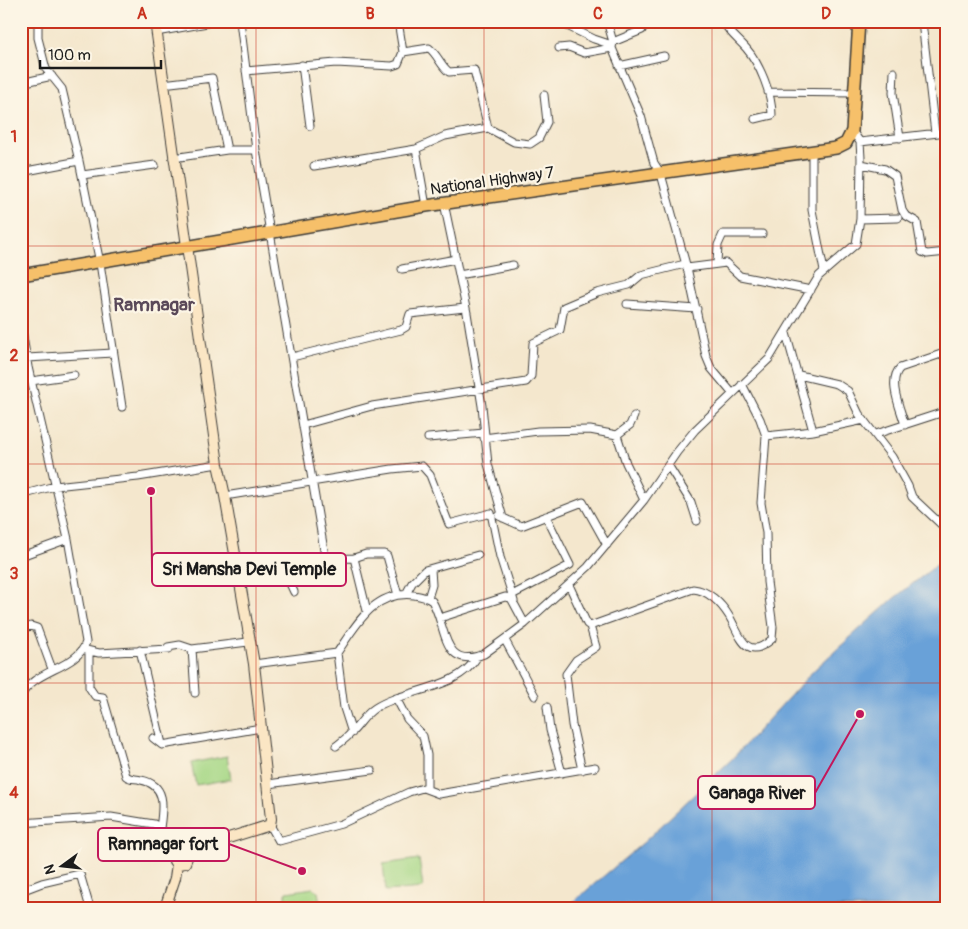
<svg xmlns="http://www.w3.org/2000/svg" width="968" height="929" font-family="Pangolin,sans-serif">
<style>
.green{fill:#a6d785;stroke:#617a50}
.water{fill:#69a1d8;stroke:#425e7a}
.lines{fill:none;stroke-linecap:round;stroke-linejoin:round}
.street-casing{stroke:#3c3a37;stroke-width:9}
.secondary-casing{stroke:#3c3a37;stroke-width:12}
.primary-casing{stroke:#3c3a37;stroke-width:14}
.street{stroke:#fff;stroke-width:7}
.secondary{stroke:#fbe6c4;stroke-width:10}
.primary{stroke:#f6c06b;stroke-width:11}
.grid{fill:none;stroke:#c8321e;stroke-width:1;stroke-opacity:0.55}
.labels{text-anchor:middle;stroke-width:4.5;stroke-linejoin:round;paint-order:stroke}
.street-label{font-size:16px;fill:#1c1c1c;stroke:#fcf5e5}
.quarter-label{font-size:19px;font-weight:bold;fill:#5a4959;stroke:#fcf5e5}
.leader{fill:none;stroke:#c2185b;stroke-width:2}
.callout-dot{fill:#c2185b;stroke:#fcf5e5;stroke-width:2}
.callout{fill:#fcf5e5;stroke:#c2185b;stroke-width:2}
.callout-label{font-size:18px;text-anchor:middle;font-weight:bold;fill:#1c1c1c}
.neatline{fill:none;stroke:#c8321e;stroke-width:2}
.grid-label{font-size:16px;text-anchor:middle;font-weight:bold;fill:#c8321e}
</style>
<rect width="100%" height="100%" fill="#fcf5e5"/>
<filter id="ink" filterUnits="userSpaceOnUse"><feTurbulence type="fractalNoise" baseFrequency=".02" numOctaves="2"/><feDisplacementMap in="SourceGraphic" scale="10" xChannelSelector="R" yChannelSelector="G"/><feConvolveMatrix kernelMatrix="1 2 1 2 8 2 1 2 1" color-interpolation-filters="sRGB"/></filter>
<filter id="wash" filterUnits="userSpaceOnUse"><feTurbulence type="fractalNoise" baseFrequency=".0096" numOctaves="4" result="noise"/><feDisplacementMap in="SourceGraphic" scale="20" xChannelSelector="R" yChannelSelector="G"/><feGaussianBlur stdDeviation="1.12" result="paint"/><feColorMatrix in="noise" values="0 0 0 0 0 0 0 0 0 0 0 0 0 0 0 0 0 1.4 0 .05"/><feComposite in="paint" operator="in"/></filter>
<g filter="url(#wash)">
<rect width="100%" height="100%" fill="#f4e7cd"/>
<!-- green -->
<path class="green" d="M 227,756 L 231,779 L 196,785 L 191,763 Z
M 419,859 L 423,888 L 386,891 L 383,864 Z
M 313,888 L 318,892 L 321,908 L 286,908 L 284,898 L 287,892 Z"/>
<!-- water -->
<path class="water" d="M 947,557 L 947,908 L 566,908 L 644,842 L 733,758 L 814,670 L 893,599 Z"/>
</g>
<g filter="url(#ink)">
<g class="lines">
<defs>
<path id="street" d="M 38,21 L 38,38 L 46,69 L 62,89 L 79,161 L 100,263 L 122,407
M 82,21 L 103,21
M 240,21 L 256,150 L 325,556 L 330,559 L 354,558 L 367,611
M 557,21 L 594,39 L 612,45
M 607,21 L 613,42
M 645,21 L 642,30 L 613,42 L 612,48 L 641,116 L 654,163 L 661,174 L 688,272 L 706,356 L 711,368 L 732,393
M 723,21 C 729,33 738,39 746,48 C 760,64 772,94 772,115 L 755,119
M 922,22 L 935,133
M 156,32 L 207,23
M 559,48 L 569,47 L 584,53 L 612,48
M 403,52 L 429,48 C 438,55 440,65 449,72 L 474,70 L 488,128
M 302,65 L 310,126
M 619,66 L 664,56
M 246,71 L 336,63 L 392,66 L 398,64 L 403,52 L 398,21
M 894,72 L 893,93 L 900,138
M 21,83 L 52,76
M 163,84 L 212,78 L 227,150
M 768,92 L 854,93
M 860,142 L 947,132
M 416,149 L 426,206
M 812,153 L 812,210 L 824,271
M 173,158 L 227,150 L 256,150
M 861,164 L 885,169 L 895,176 L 902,210 L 905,215 L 917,222 L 922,252 L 927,254 L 947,252
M 314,166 L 416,149 L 445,136 L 488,128 L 514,142 L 530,144 L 539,138 L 547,122 L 544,95
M 21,172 L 79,161
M 82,175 L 155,165
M 444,203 L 467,313 L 482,406 L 488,464 L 503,518
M 860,219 L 898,218
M 717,263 L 718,245 L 723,234 L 762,234
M 687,268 L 726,263 L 740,276 L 811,290
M 402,269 L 456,259
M 459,275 L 513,265
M 627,304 L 697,309
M 21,324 L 28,367 L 68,539 L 86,642 C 78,669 31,670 21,697
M 292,357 L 401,330 L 406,327 L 410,314 L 465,308
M 27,358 L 113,353
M 799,375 L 837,384 L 848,391 L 859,414 L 892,457 L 908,486 L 912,497 L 947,530
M 31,381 L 74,375
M 634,416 L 630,425 L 617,435 L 626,463 L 644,500
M 303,425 L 372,406 L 526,382 L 531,376 L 533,343 L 560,330 L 564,307 L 597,293 L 629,285 L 641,275 L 685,264
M 905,425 C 901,410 887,381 900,368 L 947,352
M 813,431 L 864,420
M 876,434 L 947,411
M 766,436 L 813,431 L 786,333
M 428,438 L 484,433
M 484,438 L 538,431 L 590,430 L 617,435
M 668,465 L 691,502 L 697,521
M 21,495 L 55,486 L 138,477 L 218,464
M 225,496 L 392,469 L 422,466 L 430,475 L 449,524 L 491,513 L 500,557 L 514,601
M 499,516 L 521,526 L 583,502 L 607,545
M 21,556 L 68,539
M 354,558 L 366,554 L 384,554 L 387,556 L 398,595
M 238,575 L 281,571 L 286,575 L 294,592
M 569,585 L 587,624 L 590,626 L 693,589 C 708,590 721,603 729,616 C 740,634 745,663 772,639 L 773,627 L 767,582 L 766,533 L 761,503 L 766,436 L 760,419 L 742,384
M 406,594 L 412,583 L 425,570 L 478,555
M 512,595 L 570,565 L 546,516
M 428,598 L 432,585 L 431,569
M 440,618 L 505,597 L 511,598 L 525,624
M 21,629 L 31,626 L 37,628 L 52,669
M 505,640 L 535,696
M 192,649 L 195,693
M 86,650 L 99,653 L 169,649 L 168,647 L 180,645 L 192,649 L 248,642
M 140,650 L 162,744
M 89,651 L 89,687 L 95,696 L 103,697 L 126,776 C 131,780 136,778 141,780 C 167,785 163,807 160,828
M 337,653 L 344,708 L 352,733
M 254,664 L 337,653 C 356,625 374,590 414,595 C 421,596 427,597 432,601 C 447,625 441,671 484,654 L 525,624 L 588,567 L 644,500 L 677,452 L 695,430 L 769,359 L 819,276 L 856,244 L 860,219 L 861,158 L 860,142 L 852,131
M 396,698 L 407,719 L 423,736 L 427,755 L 427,789
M 547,707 L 550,730 L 562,773
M 153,738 L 162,745 L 261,728
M 336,746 C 341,742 347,738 351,733 C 360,725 364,715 375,708 C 406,688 457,691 478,656
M 582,770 L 572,725 L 566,674 L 576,660 L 596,647 L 590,626
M 268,784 L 372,770
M 21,823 L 111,817 L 141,822 L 154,824 L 160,828 L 176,849
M 270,825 L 279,841 L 341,824 L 409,792 L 423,788 L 439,794 L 595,767
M 21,891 L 42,883 L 80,874 L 90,908"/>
<path id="secondary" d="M 155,21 L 218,464 L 225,496 L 254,664 L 271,819 L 270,825 L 187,851 L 179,848 L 173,853 L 174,861 L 177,864 L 185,863 L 188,855 L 187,851
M 165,908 L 175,878 L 177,864"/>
<path id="primary" d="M 21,275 L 426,206 L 836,148 L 846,143 L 852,131 L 859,21"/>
</defs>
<!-- street casing -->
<use href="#street" class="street-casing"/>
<!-- secondary casing -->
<use href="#secondary" class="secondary-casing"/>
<!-- primary casing -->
<use href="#primary" class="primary-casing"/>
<!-- street -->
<use href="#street" class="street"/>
<!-- secondary -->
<use href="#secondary" class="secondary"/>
<!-- primary -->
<use href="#primary" class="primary"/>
</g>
</g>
<!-- grid -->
<path class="grid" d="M 256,21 L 256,908M 484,21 L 484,908M 712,21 L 712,908M 21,246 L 947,246M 21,464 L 947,464M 21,683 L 947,683"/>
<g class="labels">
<!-- street labels -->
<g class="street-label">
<text transform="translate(492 180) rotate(-8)" y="6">National Highway 7</text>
</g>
<!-- quarter labels -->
<g class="quarter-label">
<text x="154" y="311">Ramnagar</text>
</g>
</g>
<!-- callouts -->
<path class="leader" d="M151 491L152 569M860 714L815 793M302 871L229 844"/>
<g class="callout-dot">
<circle cx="151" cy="491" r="5"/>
<circle cx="860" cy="714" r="5"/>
<circle cx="302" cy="871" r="5"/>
</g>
<g class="callout">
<rect x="152" y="553" width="194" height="33" rx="5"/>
<rect x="698" y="776" width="117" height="33" rx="5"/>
<rect x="98" y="828" width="131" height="33" rx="5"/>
</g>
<g class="callout-label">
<text x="249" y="575">Sri Mansha Devi Temple</text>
<text x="757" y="799">Ganaga River</text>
<text x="163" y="850">Ramnagar fort</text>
</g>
<!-- margin -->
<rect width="968" height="929" fill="none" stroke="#fcf5e5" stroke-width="55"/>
<!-- north arrow -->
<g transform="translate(62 866) rotate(255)" stroke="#fcf5e5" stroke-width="4" paint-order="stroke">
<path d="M0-4L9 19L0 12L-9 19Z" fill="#1c1c1c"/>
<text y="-8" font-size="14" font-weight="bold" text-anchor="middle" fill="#1c1c1c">N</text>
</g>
<!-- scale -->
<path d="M40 60v8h121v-8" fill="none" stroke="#1c1c1c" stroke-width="2.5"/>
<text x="48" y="60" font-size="15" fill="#1c1c1c" stroke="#fcf5e5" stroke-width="4" paint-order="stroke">100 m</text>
<rect x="28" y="28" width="912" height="874" class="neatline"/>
<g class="grid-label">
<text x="142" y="19">A</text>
<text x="370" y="19">B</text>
<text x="598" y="19">C</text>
<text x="826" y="19">D</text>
<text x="14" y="142">1</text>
<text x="14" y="361">2</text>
<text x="14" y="579">3</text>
<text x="14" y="798">4</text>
</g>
</svg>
